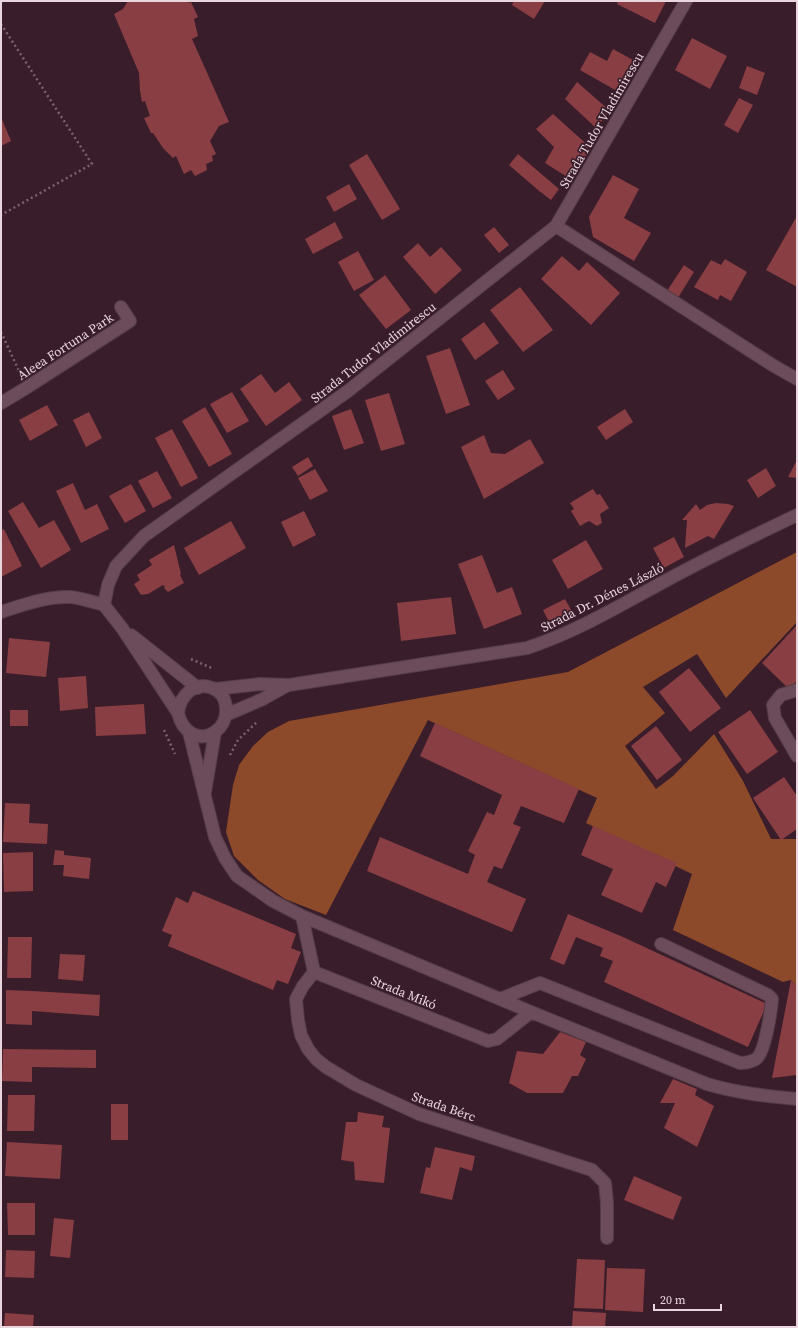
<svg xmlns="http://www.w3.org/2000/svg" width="798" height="1328" font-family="'Source Serif 4',serif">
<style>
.forest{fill:#8d4a2a}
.building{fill:#883e43}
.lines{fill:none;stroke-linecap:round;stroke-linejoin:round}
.minor-casing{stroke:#543c48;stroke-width:14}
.path{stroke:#7b616d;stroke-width:2.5;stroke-dasharray:2 3;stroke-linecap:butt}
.minor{stroke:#6c4c5b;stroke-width:12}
.labels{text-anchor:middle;stroke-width:3.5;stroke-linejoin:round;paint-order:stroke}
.street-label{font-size:13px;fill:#e9d5dd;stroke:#3a1d2b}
</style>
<rect width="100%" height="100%" fill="#3a1d2b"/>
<!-- forest -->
<path class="forest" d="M 797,552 L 797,622 L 726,698 L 697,654 L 643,687 L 665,713 L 625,746 L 656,789 L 673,776 L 714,734 L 743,781 L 771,839 L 797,839 L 797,986 L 791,980 L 783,982 L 673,930 L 692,874 L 586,823 L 597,798 L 428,720 L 326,915 L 285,899 L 258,880 L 234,856 L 226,832 L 233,785 L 239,765 L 253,746 L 268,732 L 289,721 L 568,672 Z"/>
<!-- building -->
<path class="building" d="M 128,1 L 188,1 L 189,3 L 191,2 L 198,17 L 194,19 L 198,36 L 192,39 L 229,122 L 219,126 L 210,141 L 216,154 L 212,156 L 213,161 L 206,164 L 207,170 L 195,176 L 191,170 L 184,174 L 176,156 L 173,158 L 163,148 L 153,133 L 151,133 L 144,118 L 150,116 L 145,101 L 142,102 L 140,91 L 139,73 L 114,14 L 123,9 Z
M 514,1 L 545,1 L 534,19 L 512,5 Z
M 618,1 L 666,1 L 655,23 L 617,4 Z
M 692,38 L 727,56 L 710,89 L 675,70 Z
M 613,49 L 633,60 L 617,91 L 580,70 L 590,52 L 607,61 Z
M 747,66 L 765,73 L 757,95 L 739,88 Z
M 577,82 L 610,111 L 596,128 L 565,99 Z
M 739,98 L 753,105 L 738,133 L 724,125 Z
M 553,114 L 591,148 L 572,180 L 545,163 L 554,147 L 536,129 Z
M 1,117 L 11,141 L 1,146 Z
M 367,154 L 400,209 L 382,220 L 349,165 Z
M 518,154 L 559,189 L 551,200 L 538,190 L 509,165 Z
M 613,175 L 639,189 L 624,218 L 651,233 L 634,261 L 593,237 L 589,217 Z
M 349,184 L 357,199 L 334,212 L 326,197 Z
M 797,216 L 797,287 L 766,270 Z
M 335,222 L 343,238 L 313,254 L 305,239 Z
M 494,227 L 509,245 L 499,253 L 484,235 Z
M 418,243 L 430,257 L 441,247 L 462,270 L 435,294 L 403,257 Z
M 358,251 L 374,280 L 354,291 L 338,262 Z
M 562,256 L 579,271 L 587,262 L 620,293 L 591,325 L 541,279 Z
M 725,259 L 747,272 L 731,301 L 720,295 L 718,300 L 694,287 L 711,260 L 721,265 Z
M 684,265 L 694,272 L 676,301 L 665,294 Z
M 385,275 L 411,310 L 386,329 L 359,295 Z
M 520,287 L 553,330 L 523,352 L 490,310 Z
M 484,322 L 499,343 L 475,360 L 461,339 Z
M 450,348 L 470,405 L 446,414 L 426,356 Z
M 503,370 L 515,389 L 498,400 L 485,381 Z
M 261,374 L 275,393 L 289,382 L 302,400 L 266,426 L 240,389 Z
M 232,392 L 249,421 L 227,433 L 210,404 Z
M 389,393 L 405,444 L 381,451 L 365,400 Z
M 47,405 L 58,425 L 30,441 L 19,420 Z
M 205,407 L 232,454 L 209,467 L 182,421 Z
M 351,409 L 364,443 L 344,450 L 332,416 Z
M 625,409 L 633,422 L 606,440 L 597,427 Z
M 89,412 L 102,438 L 86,447 L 73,420 Z
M 172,429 L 198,478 L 181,487 L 155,438 Z
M 484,435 L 491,453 L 505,454 L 530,439 L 544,463 L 484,499 L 461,447 Z
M 308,457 L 313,466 L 298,476 L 292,467 Z
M 797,460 L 797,478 L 788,477 Z
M 766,468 L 776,486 L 758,498 L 747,480 Z
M 315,469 L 328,491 L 310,500 L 298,478 Z
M 157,471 L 172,498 L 153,508 L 138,481 Z
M 73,483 L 85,510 L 97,504 L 109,529 L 81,543 L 56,491 Z
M 131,484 L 146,511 L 125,523 L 109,496 Z
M 593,489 L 597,495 L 600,494 L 609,508 L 600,514 L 602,523 L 597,526 L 589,521 L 580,526 L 571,511 L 574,509 L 570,503 Z
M 23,502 L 39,528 L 54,520 L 71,550 L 41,568 L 8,511 Z
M 716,503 L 728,504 L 734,506 L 714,539 L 708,536 L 685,548 L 687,520 L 682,520 L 696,504 L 700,510 L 707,505 Z
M 304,511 L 316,535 L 293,547 L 281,522 Z
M 231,521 L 246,548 L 199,575 L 184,548 Z
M 4,529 L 22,566 L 1,577 L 1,530 Z
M 674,537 L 684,557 L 664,568 L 653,548 Z
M 586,540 L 603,569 L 568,589 L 552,560 Z
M 174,545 L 181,574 L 180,575 L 184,583 L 168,592 L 164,588 L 165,587 L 163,585 L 148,594 L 141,595 L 134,584 L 140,580 L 137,575 L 152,565 L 149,560 Z
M 482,555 L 497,593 L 512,587 L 522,614 L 484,629 L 458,564 Z
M 451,597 L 456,634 L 401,641 L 397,603 Z
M 565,599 L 575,617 L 551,626 L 543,610 Z
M 797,625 L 797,681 L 789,689 L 762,663 Z
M 9,638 L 50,642 L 46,677 L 6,673 Z
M 689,668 L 721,708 L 690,732 L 659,692 Z
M 86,676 L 88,708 L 60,711 L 58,678 Z
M 144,704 L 146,734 L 96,736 L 95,707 Z
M 10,710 L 28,710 L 28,726 L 10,726 Z
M 750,710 L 778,752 L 747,774 L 718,732 Z
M 435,723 L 579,789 L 564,823 L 521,806 L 513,824 L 521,827 L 502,869 L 494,866 L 487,882 L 526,899 L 512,932 L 367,871 L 380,837 L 468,874 L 475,855 L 468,851 L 487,812 L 494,815 L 502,795 L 420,756 Z
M 656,726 L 682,760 L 657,780 L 631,746 Z
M 784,777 L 797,796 L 797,829 L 781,840 L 753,798 Z
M 5,803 L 30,804 L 29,823 L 48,824 L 47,844 L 3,842 Z
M 593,826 L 677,863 L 666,887 L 656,882 L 642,913 L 601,895 L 613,869 L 581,855 Z
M 55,850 L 64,851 L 64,855 L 91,858 L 89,879 L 63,876 L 64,865 L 53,865 Z
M 33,852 L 33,891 L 4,892 L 3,853 Z
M 193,891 L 296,934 L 291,948 L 301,952 L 288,984 L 277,980 L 273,990 L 168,946 L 172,935 L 162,931 L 176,897 L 188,903 Z
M 568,914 L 623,937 L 767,1004 L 748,1047 L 604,982 L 613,961 L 600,956 L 603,948 L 576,937 L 564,965 L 550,959 Z
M 8,937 L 32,937 L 31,978 L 7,978 Z
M 60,954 L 85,955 L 83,981 L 58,979 Z
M 791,980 L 797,986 L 797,1075 L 772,1078 Z
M 6,990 L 32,991 L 100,995 L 99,1016 L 32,1011 L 32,1025 L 6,1024 Z
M 560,1032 L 586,1042 L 580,1055 L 586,1059 L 578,1076 L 572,1076 L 563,1093 L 527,1093 L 509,1083 L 517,1051 L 543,1054 Z
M 3,1049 L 96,1050 L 96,1068 L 32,1067 L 32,1082 L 2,1081 Z
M 673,1079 L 697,1089 L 695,1095 L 714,1106 L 697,1147 L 664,1128 L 675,1103 L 660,1103 Z
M 8,1095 L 35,1095 L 34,1131 L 7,1131 Z
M 111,1104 L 128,1104 L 128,1140 L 111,1140 Z
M 358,1112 L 384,1116 L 382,1127 L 390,1128 L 384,1183 L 355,1180 L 354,1162 L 341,1160 L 346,1122 L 357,1122 Z
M 7,1142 L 62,1145 L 60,1179 L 5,1176 Z
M 435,1147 L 475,1156 L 472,1171 L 460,1167 L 452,1200 L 420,1193 L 426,1167 L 430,1168 Z
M 634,1176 L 682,1197 L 673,1220 L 624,1200 Z
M 7,1203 L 35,1203 L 35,1235 L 8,1235 Z
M 54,1218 L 74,1220 L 70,1258 L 50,1256 Z
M 6,1250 L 35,1251 L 34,1278 L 5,1277 Z
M 577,1259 L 605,1260 L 603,1309 L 574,1308 Z
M 607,1268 L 645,1269 L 643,1312 L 605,1310 Z
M 573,1311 L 606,1313 L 605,1327 L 572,1327 Z
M 5,1313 L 34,1315 L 33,1327 L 4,1327 Z"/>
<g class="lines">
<defs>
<path id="minor" d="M 556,226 L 774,366 L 797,379
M 1,403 L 26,388 L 130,321 L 121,307
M 104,605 L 108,585 L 116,566 L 144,536 L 348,391 L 556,226 L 686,1
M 104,605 L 122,628 L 178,713 C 182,731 199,744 216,731 C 230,721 230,694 212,688 C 194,681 180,696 178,713
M 1,612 C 23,605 47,596 70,597 C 82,598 93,602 104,605
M 131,635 L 198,688
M 215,689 L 260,684 L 289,685 L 527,648 C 576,632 621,605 667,580 C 709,557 753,536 797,515
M 797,690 L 781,695 L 773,705 L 775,718 L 797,756
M 226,715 L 263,699 L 288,685
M 189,732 L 215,837 L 225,858 L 237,876 L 273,901 L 302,916 L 531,1012 L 707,1084 C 737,1093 766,1096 797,1099
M 205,792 L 215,732
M 302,916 L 314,972
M 314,972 L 303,986 L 296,999 L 298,1020 L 301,1035 L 308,1049 L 316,1059 L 326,1067 L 356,1085 L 419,1114 L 592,1170 L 605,1183 L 607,1203 L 607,1238
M 314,972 L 488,1041 L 497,1039 L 531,1012
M 500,999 L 540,983 L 740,1063 C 745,1063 751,1062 756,1059 C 765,1053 771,1011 772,999 L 768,995 L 661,944"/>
</defs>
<!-- minor casing -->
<use href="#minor" class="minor-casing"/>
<!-- path -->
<path class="path" d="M 1,24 L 92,164 L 1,215
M 1,332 L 20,373
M 191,659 L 214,669
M 164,730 L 175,754
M 230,755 L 238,740 L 258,721"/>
<!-- minor -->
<use href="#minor" class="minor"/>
</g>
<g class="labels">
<!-- street labels -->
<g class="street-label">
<text transform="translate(601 120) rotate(-60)" y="5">Strada Tudor Vladimirescu</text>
<text transform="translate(65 346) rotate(-33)" y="5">Aleea Fortuna Park</text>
<text transform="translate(373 352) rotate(-38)" y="5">Strada Tudor Vladimirescu</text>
<text transform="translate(602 597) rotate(-27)" y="5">Strada Dr. Dénes László</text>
<text transform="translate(404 992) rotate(22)" y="5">Strada Mikó</text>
<text transform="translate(444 1106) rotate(19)" y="5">Strada Bérc</text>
</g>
</g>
<!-- border -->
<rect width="798" height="1328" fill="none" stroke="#e9d5dd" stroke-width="4"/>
<!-- scale -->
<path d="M654 1304v6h67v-6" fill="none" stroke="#e9d5dd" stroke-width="2"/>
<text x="660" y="1304" font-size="12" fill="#e9d5dd" stroke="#3a1d2b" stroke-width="3" paint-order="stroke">20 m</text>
</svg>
